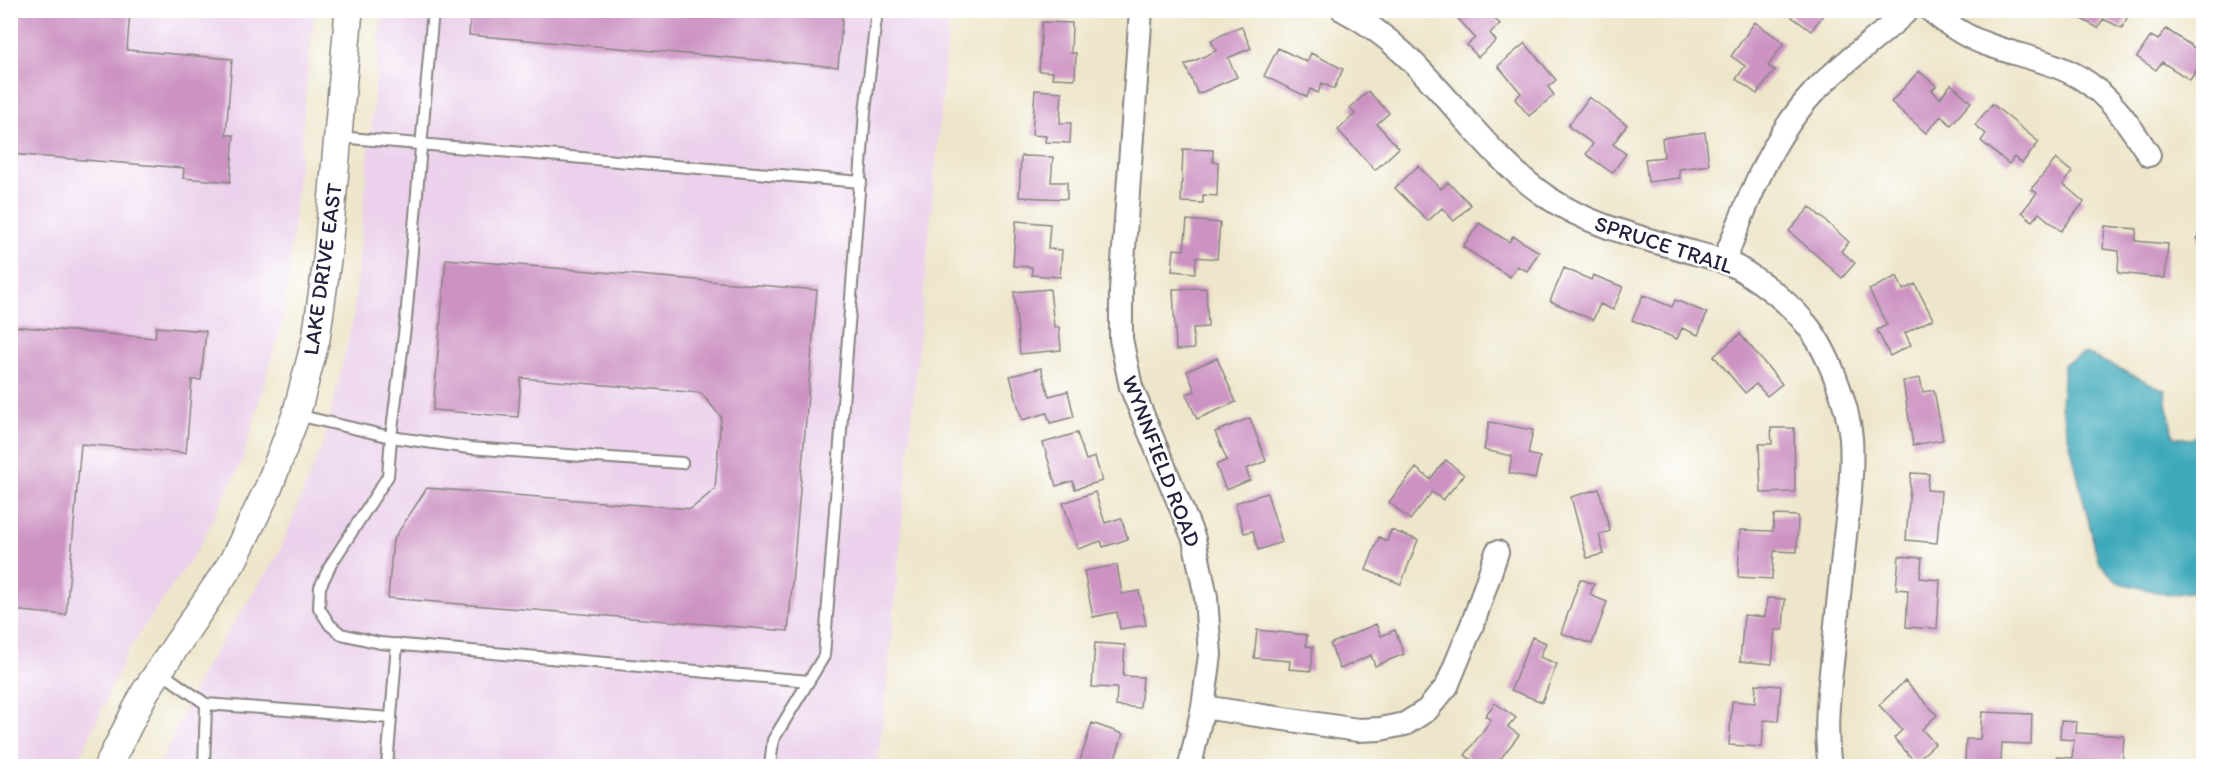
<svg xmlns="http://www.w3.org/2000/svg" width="2214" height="777" font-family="Itim,sans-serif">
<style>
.built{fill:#ebd1eb}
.water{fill:#3ca9ba;stroke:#2f667a;stroke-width:1.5}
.building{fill:#cc92c2}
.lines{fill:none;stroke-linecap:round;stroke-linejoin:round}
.service-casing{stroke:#888482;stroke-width:14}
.minor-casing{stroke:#888482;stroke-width:26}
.tertiary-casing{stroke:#888482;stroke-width:30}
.service{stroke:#fff;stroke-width:10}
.minor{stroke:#fff;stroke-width:22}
.tertiary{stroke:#fff;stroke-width:27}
.labels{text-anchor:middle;stroke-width:5;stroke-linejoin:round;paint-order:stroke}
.street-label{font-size:22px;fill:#22223b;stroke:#fff}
</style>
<rect width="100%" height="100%" fill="#fff"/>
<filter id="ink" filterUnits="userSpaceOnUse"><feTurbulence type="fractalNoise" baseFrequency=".0167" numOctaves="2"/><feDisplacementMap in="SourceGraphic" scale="12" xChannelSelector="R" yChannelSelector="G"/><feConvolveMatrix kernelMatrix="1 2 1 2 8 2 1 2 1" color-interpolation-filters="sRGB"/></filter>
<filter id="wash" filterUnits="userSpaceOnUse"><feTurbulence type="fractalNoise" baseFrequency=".008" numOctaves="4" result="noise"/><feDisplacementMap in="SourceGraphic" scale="24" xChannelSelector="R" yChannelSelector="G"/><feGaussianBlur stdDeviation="1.35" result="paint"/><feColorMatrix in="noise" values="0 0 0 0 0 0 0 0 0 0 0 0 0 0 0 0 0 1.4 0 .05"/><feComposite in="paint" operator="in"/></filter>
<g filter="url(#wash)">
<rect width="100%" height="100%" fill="#eee6ca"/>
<!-- built -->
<path class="built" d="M 10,11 L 314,11 L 285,312 L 242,462 L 198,549 L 129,649 L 76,766 L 11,766 Z
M 382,11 L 950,11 L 886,696 L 877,766 L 160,766 L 200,675 L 278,555 L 324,441 L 353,320 Z"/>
<!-- water -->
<path class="water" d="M 2085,353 L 2165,390 L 2173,437 L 2191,439 L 2203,429 L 2203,590 L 2169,595 L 2117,582 L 2098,561 L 2061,406 L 2064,364 Z"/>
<g id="blocks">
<!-- building -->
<path class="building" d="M 10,10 L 130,10 L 127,50 L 232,59 L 226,135 L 234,135 L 230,182 L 183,178 L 184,168 L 10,154 Z
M 471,10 L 843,10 L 838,67 L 469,35 Z
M 1451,10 L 1496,10 L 1497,12 L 1492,16 L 1500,24 L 1490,33 L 1496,41 L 1478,57 L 1467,45 L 1475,38 Z
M 1796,10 L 1820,10 L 1824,14 L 1811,31 L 1792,17 Z
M 2069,10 L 2131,10 L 2122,28 L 2103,19 L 2098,28 L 2068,12 Z
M 1042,22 L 1072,23 L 1071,53 L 1076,53 L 1075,79 L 1052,78 L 1053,72 L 1039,71 Z
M 1755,22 L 1784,43 L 1768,66 L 1775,70 L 1757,94 L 1736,79 L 1745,66 L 1731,56 Z
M 1241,26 L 1251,48 L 1228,58 L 1237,77 L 1198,94 L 1185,65 L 1216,51 L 1211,40 Z
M 2166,29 L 2204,54 L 2204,59 L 2190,80 L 2162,62 L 2156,70 L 2137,57 L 2151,36 L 2158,40 Z
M 1525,43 L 1556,80 L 1548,87 L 1554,95 L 1529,116 L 1515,99 L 1521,93 L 1498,66 Z
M 1278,48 L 1307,62 L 1311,53 L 1343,69 L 1334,89 L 1322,83 L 1318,93 L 1310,89 L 1307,97 L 1264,76 Z
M 1919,71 L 1936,86 L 1932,90 L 1940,98 L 1951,84 L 1971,102 L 1951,125 L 1941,116 L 1926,133 L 1891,102 Z
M 1035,90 L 1062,92 L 1060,123 L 1071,123 L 1070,143 L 1045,142 L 1046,136 L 1032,135 Z
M 1368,91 L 1389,113 L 1377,124 L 1399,148 L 1375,170 L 1338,130 L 1355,114 L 1350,108 Z
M 1589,97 L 1627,125 L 1613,144 L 1626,154 L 1612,173 L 1586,154 L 1593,144 L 1568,126 Z
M 1992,104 L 2039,142 L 2022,163 L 2014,157 L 2009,164 L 1981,141 L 1986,134 L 1975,125 Z
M 1705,132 L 1709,165 L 1679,169 L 1680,178 L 1648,182 L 1645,159 L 1664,157 L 1662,138 Z
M 1183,149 L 1213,150 L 1213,162 L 1218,162 L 1217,196 L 1203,195 L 1203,203 L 1181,202 Z
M 1021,156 L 1053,157 L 1051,182 L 1067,182 L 1067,199 L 1019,197 Z
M 2056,159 L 2072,172 L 2063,184 L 2084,202 L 2061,231 L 2039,213 L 2032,221 L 2022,212 L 2037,193 L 2031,189 Z
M 1418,166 L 1441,189 L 1448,182 L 1471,205 L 1454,221 L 1442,208 L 1428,221 L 1395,188 Z
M 1810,207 L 1849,242 L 1841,251 L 1855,263 L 1842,278 L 1789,231 Z
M 1187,220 L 1220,223 L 1217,259 L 1196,257 L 1195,273 L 1172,271 L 1174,249 L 1184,250 Z
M 1016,221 L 1050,224 L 1048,249 L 1062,250 L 1060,277 L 1032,275 L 1032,267 L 1013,266 Z
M 1479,223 L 1509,242 L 1513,236 L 1539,252 L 1527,271 L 1517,266 L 1510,277 L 1463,247 Z
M 2105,226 L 2137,229 L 2135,241 L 2168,244 L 2165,278 L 2118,273 L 2119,251 L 2103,249 Z
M 2204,227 L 2204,243 L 2197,239 Z
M 446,259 L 817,290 L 788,631 L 388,598 L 393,540 L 427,488 L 691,509 L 715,489 L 721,417 L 701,393 L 521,378 L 518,417 L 433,410 Z
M 1564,268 L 1591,280 L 1593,275 L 1623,287 L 1613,310 L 1600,304 L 1593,320 L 1550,301 Z
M 1897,276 L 1903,290 L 1915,284 L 1933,319 L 1905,333 L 1911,345 L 1890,356 L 1877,330 L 1887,325 L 1869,290 Z
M 1206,288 L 1208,327 L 1193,328 L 1194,349 L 1176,350 L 1173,289 Z
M 1050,289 L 1054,327 L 1059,327 L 1061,350 L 1020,354 L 1014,292 Z
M 1643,295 L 1672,307 L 1675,300 L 1707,313 L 1698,335 L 1682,328 L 1677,339 L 1632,320 Z
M 10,326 L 155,338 L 156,327 L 206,331 L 201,380 L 192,380 L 186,453 L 81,444 L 66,615 L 10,610 Z
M 1740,334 L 1782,384 L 1767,396 L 1756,384 L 1745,393 L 1714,356 Z
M 1217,358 L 1236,402 L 1197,419 L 1186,394 L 1195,391 L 1187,371 Z
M 1041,368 L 1049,396 L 1068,391 L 1074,417 L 1050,423 L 1047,413 L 1022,420 L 1010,376 Z
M 1920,378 L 1923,392 L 1934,390 L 1943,440 L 1913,445 L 1903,381 Z
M 1250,418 L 1266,461 L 1246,469 L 1250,480 L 1226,490 L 1216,465 L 1227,460 L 1215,432 Z
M 1489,422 L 1533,430 L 1528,454 L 1540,457 L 1535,479 L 1509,473 L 1512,456 L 1484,450 Z
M 1771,428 L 1794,428 L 1795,492 L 1761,493 L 1759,444 L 1772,444 Z
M 1077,433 L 1086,460 L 1095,457 L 1102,481 L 1075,489 L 1073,481 L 1056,486 L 1043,443 Z
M 1446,460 L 1464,475 L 1443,500 L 1432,492 L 1410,520 L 1389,502 L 1416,468 L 1430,479 Z
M 1911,473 L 1929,474 L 1927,490 L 1941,491 L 1937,543 L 1906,540 Z
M 1599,489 L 1610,531 L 1599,535 L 1604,554 L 1587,558 L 1571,497 Z
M 1095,492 L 1105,523 L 1121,518 L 1128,539 L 1103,547 L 1101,541 L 1078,549 L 1063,503 Z
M 1267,493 L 1282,542 L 1258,550 L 1253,531 L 1244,533 L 1235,503 Z
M 1774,515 L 1798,516 L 1797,552 L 1774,551 L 1772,579 L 1738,577 L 1740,530 L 1773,531 Z
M 1391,530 L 1418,540 L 1401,584 L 1366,570 L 1379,537 L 1387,541 Z
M 1899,556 L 1922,558 L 1920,578 L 1940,580 L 1937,629 L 1906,627 L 1908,590 L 1896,589 Z
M 1117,565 L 1122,594 L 1139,591 L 1146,625 L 1120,629 L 1117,612 L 1093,617 L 1084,571 Z
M 1580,579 L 1594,584 L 1590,595 L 1607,602 L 1592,644 L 1561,633 Z
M 1767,598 L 1785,599 L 1783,630 L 1775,630 L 1772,664 L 1740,661 L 1744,615 L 1765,617 Z
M 1376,624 L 1381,636 L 1395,630 L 1404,654 L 1375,666 L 1371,655 L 1340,669 L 1330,644 Z
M 1257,630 L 1307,635 L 1306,646 L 1313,647 L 1311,671 L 1289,669 L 1290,661 L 1254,658 Z
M 1532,637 L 1546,643 L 1540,657 L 1557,664 L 1542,702 L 1511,690 Z
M 1095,643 L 1125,645 L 1123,676 L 1143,677 L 1140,708 L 1116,706 L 1117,688 L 1092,687 Z
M 1905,681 L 1937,715 L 1922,729 L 1935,744 L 1915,762 L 1894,738 L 1902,730 L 1879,705 Z
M 1756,684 L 1781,686 L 1778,721 L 1764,720 L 1762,747 L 1729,745 L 1732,701 L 1755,703 Z
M 1495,703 L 1516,718 L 1508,727 L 1519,735 L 1495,766 L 1480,766 L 1465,755 L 1491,720 L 1485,716 Z
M 1982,712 L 2032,714 L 2031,744 L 2002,743 L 2001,763 L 1965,762 L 1966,739 L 1980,739 Z
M 2061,721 L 2077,722 L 2076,733 L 2124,736 L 2122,766 L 2056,766 L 2056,757 L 2072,758 L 2074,740 L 2060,739 Z
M 1092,723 L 1123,734 L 1114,762 L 1126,766 L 1086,766 L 1079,764 Z
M 1447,760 L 1449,766 L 1431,766 Z"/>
</g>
</g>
<g filter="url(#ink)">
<use href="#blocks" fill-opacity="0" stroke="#888482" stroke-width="1.5"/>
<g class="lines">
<defs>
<path id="service" d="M 433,10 L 406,319 L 391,437 L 388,476 L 331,564 L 320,587 L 319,608 L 330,625 L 341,634 L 380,643 L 809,681
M 338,137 L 861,182
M 297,415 L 391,437 L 469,448 L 682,463
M 159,671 L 206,704 L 204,766
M 206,704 L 391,718
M 387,766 L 397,644
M 770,766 L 773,740 L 824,656 L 865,112 L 877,10"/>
<path id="minor" d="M 1141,10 L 1121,290 L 1121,339 L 1131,387 L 1194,539 L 1206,597 L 1210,655 L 1203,707 L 1190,766
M 1343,10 C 1428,53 1470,145 1547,197 C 1587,224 1635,236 1681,249 C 1704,256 1728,260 1748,274 C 1770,288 1790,304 1806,324 C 1828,350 1848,405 1851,438 C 1853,471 1849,504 1845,536 C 1841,575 1837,614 1833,654 C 1829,691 1824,729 1830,766
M 1930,10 C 1948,25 1967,38 1989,45 C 2019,56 2051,61 2079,77 C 2110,95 2131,127 2149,155
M 1724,261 C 1748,201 1769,140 1814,92 C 1842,62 1878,39 1908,10
M 1203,707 L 1358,730 L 1380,729 L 1405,724 L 1427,710 L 1447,686 L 1474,620 L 1497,552"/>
<path id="tertiary" d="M 108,766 L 145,692 L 233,561 L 268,489 L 296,415 L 316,339 L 327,260 L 349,10"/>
</defs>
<!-- service casing -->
<use href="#service" class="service-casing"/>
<!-- minor casing -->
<use href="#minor" class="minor-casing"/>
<!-- tertiary casing -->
<use href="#tertiary" class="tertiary-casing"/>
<!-- service -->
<use href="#service" class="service"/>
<!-- minor -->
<use href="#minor" class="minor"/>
<!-- tertiary -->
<use href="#tertiary" class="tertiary"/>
</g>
</g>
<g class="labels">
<!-- street labels -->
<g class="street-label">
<text transform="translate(1664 244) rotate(18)" y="8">SPRUCE TRAIL</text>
<text transform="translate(322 269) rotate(-82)" y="8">LAKE DRIVE EAST</text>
<text transform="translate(1162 461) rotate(69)" y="8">WYNNFIELD ROAD</text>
</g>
</g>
<!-- margin -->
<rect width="2214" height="777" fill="none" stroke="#fff" stroke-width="36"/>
</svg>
